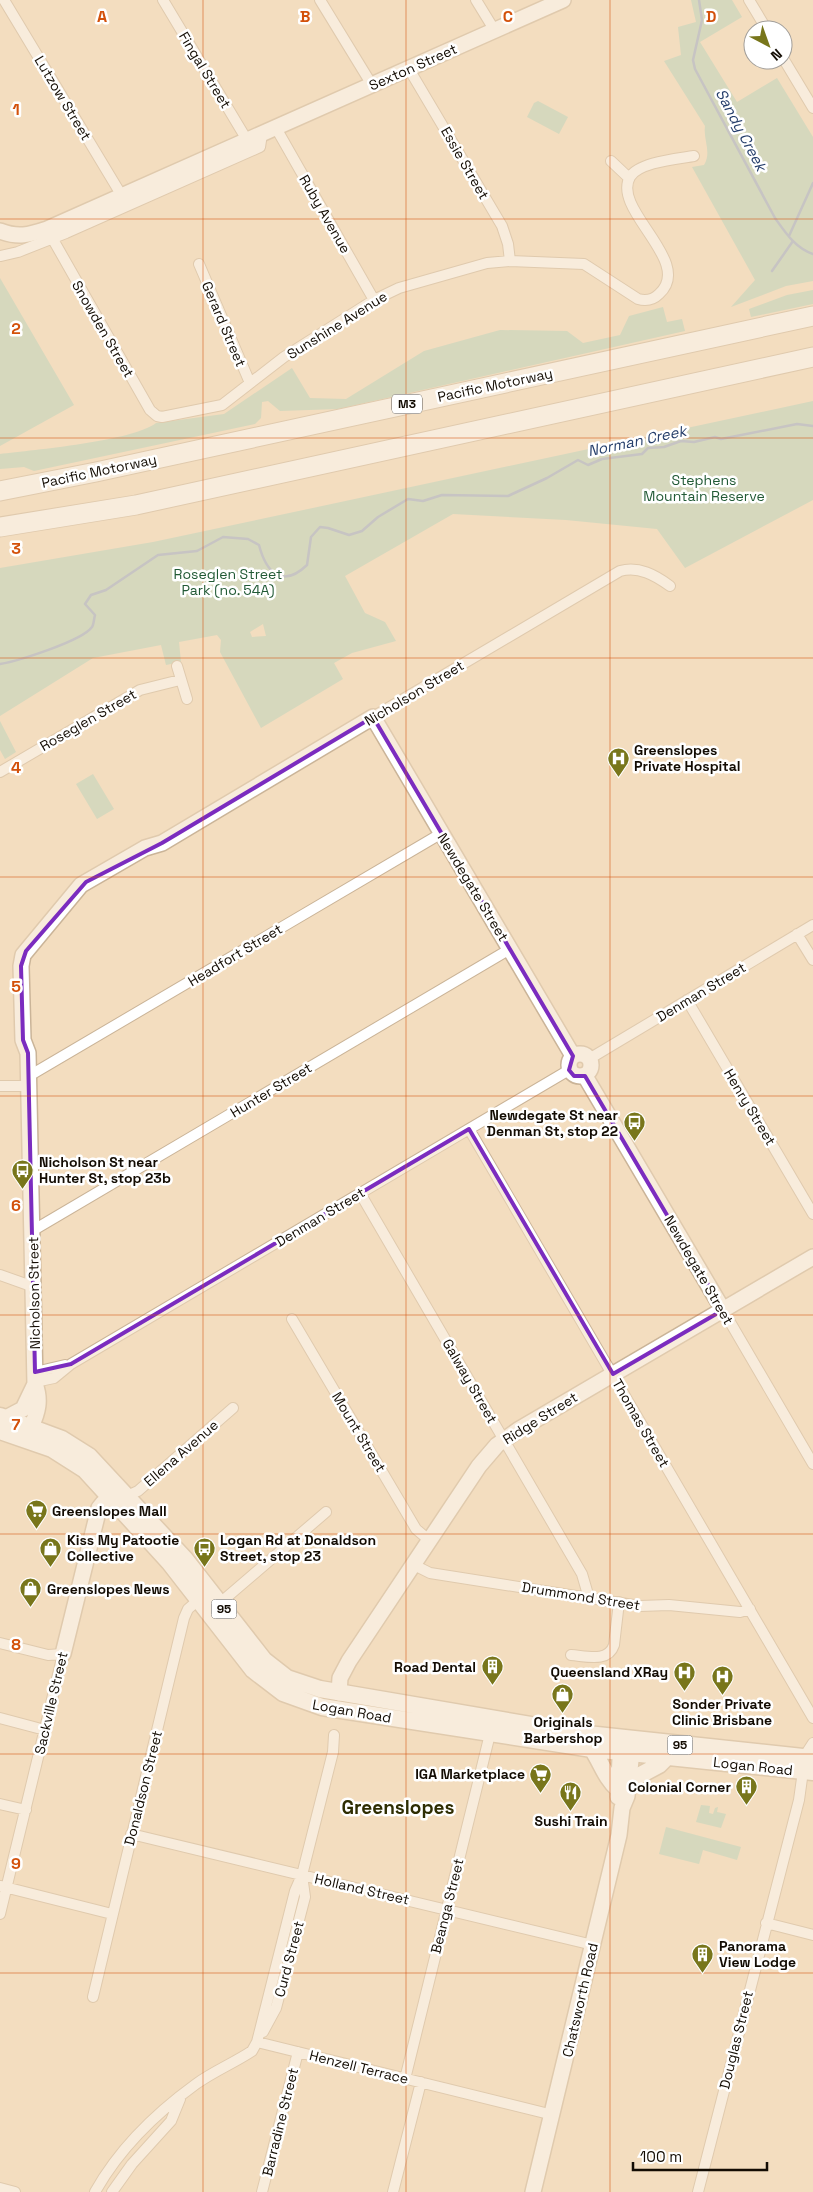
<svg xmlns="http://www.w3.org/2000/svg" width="813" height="2192" font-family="'Space Grotesk',sans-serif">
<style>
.green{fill:#b3d3bb;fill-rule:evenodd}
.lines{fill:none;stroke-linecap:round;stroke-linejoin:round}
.stream{stroke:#93a6c7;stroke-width:2.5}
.street-casing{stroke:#cab498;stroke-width:12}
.secondary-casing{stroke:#cab498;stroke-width:18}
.primary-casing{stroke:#cab498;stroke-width:19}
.highway-casing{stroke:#cab498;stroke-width:21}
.street{stroke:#fff;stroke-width:10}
.secondary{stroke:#fff;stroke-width:15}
.primary{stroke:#fff;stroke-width:16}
.highway{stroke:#fff;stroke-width:19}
.marked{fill:none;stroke:#7b2cbf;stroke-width:4;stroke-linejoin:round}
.grid{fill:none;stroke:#d3510b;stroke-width:1;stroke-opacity:0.55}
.labels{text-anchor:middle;stroke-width:5;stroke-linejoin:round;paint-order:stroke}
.shield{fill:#fff;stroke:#5a554f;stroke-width:1}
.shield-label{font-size:12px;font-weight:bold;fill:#130c03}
.street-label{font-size:14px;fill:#130c03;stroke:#fff}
.park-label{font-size:14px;fill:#215935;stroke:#fff}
.poi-label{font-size:14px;font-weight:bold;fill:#130c03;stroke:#fff;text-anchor:start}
.water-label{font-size:15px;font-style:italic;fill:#263f6b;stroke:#fff}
.district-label{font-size:19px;font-weight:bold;fill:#2e2d02;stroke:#fff}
.grid-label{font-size:16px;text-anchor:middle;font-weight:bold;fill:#d3510b;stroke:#fff;stroke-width:5;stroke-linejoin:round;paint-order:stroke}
</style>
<rect width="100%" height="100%" fill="#f3ddbf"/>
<!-- green -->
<path class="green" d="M 691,0 L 732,0 L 742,17 L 700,42 L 737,102 L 777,78 L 813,137 L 813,281 L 786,286 L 731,307 L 755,280 L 692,167 L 704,165 C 712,152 703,140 705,126 L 664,61 L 681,55 L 678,27 L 696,22 Z
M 538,101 L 568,117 L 559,134 L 527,117 L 534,103 Z
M 0,278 L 74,405 L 0,446 Z
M 813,290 L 813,304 L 751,317 L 749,309 L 787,295 Z
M 663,307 L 667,322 L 682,319 L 685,331 L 338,409 L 280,411 L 268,401 L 262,402 L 261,418 L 255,424 L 34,471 L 24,467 L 0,469 L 0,454 C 34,450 133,441 156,423 L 224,414 L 292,368 L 310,398 L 346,399 L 424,351 L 500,330 L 567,331 L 583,343 L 620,335 L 629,316 Z
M 813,401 L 813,500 L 685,568 L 657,529 L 566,520 L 453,514 L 345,576 L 365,613 L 385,622 L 396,641 L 352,653 L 334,663 L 343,679 L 261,728 L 220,652 L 221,640 L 217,635 L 179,642 L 181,662 L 166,665 L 161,645 L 93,658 L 0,716 L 0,568 L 153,542 L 252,521 ZM 263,624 L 266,636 L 252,637 L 250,632 Z
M 0,721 L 16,752 L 5,759 L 0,750 Z
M 93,774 L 114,809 L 97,819 L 76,784 Z
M 701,1805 L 710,1806 L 709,1813 L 713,1814 L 715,1808 L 718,1807 L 717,1812 L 726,1814 L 721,1828 L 696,1822 Z
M 666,1827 L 741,1847 L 737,1860 L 703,1850 L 699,1864 L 659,1854 Z"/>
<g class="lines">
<!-- stream -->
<path class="stream" d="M 699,0 L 702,20 L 693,60 L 695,69 L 775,218 C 785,232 795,248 813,254
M 789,236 L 813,183
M 772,271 L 793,241
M 0,664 C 18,661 82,641 92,627 C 94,624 94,618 95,615 L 85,604 L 91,595 L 106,590 L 158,555 L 197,551 L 223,537 L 248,539 L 259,545 C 266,572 282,589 307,565 L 311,537 L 320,527 L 328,528 L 349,535 L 362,531 L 378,517 L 408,499 L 423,501 L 442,495 L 508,496 L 547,478 L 578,460 L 588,465 L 602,459 L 642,454 L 648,448 L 664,447 L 681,441 L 694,442 L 715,437 L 721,439 L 797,424 L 813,426"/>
<defs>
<path id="street" d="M 4,0 L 122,196
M 163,0 L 247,140
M 320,0 L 372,85
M 476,0 L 495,31
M 749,0 L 767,30
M 783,58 L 813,108
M 409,69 L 502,226 L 508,244 L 510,261
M 276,128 L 374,300
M 611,161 L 629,178
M 47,229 L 150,410 L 157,416 L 162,417 L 222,405 L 284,357 L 374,300 L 399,288 L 487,263 L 510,261 L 584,264 L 638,299 C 645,301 653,300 659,294 C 695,262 611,210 630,177 C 639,162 677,159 694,156
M 1,256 L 18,252 L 66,233 L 260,147 L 262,134
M 199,264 L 250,383
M 177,666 L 187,699
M 373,717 L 620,571 C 639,566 655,575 670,586
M 0,772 L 140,690 L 180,680
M 797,934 L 813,960
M 687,1000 L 813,1214
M 589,1059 L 813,925
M 29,1076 L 442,833
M 0,1086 L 29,1086
M 469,1129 L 813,1718
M 360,1193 L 582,1574 L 589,1598
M 32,1231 L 510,949
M 0,1275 L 34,1287
M 723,1310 L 813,1464
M 292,1319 L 416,1529 L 430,1541
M 35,1372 L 65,1365
M 35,1382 L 54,1378 L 71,1364 L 569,1070
M 127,1496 L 138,1491 L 233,1408
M 414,1565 L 430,1573 L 640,1606 L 669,1605 L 740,1612 L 750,1609
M 220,1603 L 326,1512
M 0,1643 L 48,1655 L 63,1654 L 0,1914
M 571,1655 C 586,1656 608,1663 614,1645 L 619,1602
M 0,1718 L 45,1730
M 804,1757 L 813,1743
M 0,1804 L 26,1810
M 131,1834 L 593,1945
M 1,1886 L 112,1914
M 766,1923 L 813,1935
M 93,1997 L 184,1618 L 188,1609 L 202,1597
M 263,2032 L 276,2008 L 305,1897 L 302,1875
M 257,2042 L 295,1891 L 302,1875 L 333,1752 L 334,1735
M 405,2079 L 490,1734
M 0,2188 L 15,2192
M 95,2192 C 119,2149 156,2113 196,2084 C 214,2071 234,2063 252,2051 L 257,2042 L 553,2115
M 112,2192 L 132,2164 L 171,2121 L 180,2099
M 262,2192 L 298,2052
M 393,2192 L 421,2082
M 698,2192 L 799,1800 L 803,1771"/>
<path id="secondary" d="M 0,231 C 18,238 29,235 47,229 L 563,0
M569 1065a11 11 0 1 1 22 0a11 11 0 1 1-22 0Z
M 585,1076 L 723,1310
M 6,1418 L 23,1409 L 35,1384
M 31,1427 C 38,1412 41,1400 35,1384 L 28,1053 L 23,1040 L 21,966 L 23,955 L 81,885 L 145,848 L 162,843 L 373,717 L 573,1056
M 63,1654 L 99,1508 L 103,1503 L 113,1499
M 339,1693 L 340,1678 L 349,1661 L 479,1466 L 497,1445 L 518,1430 L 813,1257
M 618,1797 L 621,1740
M 533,2192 L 619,1835 L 622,1808 L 627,1796 L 633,1743"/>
<path id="primary" d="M 0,1416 L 62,1439 L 89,1456 L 185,1559 L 264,1660 L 287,1678 L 320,1689 L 578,1733 L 813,1758
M 0,1431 L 52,1449 L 85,1470 L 169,1562 L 253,1670 L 283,1693 L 322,1707 L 592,1749 L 813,1772
M 592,1749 C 601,1762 606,1779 618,1789
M 629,1781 L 659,1765 L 667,1757"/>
<path id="highway" d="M 0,491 L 96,472 L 813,316
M 0,527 L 136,505 L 813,357"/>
</defs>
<!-- street casing -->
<use href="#street" class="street-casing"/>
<!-- secondary casing -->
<use href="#secondary" class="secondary-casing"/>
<!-- primary casing -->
<use href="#primary" class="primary-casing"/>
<!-- highway casing -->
<use href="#highway" class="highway-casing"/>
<!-- street -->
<use href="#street" class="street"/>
<!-- secondary -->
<use href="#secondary" class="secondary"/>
<!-- primary -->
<use href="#primary" class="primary"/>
<!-- highway -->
<use href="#highway" class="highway"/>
</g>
<!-- marked area -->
<path d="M0 0H813V2192H0ZM 373,717 L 573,1056 L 569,1070 L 574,1076 L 585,1076 L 723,1310 L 613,1374 L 469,1129 L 71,1364 L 35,1372 L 28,1053 L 23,1040 L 21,966 L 26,951 L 86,882 L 162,843 Z" fill="#f3ddbf" fill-opacity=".55" fill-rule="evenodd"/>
<path class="marked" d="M 373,717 L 573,1056 L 569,1070 L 574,1076 L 585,1076 L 723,1310 L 613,1374 L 469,1129 L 71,1364 L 35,1372 L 28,1053 L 23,1040 L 21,966 L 26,951 L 86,882 L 162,843 Z"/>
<!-- grid -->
<path class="grid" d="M 203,0 L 203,2192M 406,0 L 406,2192M 610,0 L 610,2192M 0,219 L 813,219M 0,438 L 813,438M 0,658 L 813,658M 0,877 L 813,877M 0,1096 L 813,1096M 0,1315 L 813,1315M 0,1534 L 813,1534M 0,1754 L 813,1754M 0,1973 L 813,1973"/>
<!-- icons -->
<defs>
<symbol id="hospital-pin" viewBox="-11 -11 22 30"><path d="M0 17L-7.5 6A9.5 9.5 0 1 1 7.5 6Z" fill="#78761b" stroke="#fff"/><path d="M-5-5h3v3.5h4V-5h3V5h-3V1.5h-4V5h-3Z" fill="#fff"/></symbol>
<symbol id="bus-pin" viewBox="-11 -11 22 30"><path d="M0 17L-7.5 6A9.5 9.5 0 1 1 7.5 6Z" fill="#78761b" stroke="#fff"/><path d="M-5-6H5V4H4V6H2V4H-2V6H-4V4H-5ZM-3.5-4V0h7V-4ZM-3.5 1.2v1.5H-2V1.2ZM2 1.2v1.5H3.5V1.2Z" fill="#fff"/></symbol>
<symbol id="supermarket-pin" viewBox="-11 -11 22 30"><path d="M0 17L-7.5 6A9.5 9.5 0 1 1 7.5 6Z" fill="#78761b" stroke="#fff"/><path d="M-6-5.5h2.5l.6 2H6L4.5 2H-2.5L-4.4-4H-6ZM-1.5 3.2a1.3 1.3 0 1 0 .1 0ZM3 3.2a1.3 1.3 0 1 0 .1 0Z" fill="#fff"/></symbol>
<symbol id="shop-pin" viewBox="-11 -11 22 30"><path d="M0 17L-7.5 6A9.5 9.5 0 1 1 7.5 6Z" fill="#78761b" stroke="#fff"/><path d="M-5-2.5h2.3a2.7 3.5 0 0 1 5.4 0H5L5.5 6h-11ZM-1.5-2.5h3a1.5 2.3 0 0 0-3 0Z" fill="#fff"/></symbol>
<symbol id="building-pin" viewBox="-11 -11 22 30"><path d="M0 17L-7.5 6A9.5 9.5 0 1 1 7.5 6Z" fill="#78761b" stroke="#fff"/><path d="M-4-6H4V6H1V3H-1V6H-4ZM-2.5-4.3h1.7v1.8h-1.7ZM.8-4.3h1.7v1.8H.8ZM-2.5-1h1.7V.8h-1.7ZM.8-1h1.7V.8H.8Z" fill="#fff"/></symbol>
<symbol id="restaurant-pin" viewBox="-11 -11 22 30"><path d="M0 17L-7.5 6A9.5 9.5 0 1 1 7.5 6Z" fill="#78761b" stroke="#fff"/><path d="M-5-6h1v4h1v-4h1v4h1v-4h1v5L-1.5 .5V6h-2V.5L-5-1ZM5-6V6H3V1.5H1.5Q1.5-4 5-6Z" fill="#fff"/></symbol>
</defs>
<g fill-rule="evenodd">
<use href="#hospital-pin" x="606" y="746" width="25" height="34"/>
<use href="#bus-pin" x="622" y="1110" width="25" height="34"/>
<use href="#bus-pin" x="10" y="1158" width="25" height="34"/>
<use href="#supermarket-pin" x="24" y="1498" width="25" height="34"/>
<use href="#shop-pin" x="38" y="1536" width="25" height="34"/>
<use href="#bus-pin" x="192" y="1536" width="25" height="34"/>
<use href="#shop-pin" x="18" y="1576" width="25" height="34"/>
<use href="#building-pin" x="480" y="1654" width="25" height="34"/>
<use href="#hospital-pin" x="672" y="1660" width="25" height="34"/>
<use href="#hospital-pin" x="710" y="1664" width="25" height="34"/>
<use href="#shop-pin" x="550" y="1682" width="25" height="34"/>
<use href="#supermarket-pin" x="528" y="1762" width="25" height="34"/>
<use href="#building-pin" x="734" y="1774" width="25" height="34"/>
<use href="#restaurant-pin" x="558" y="1780" width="25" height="34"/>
<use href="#building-pin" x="690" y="1942" width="25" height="34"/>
</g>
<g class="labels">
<!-- shield labels -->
<g class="shield">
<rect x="392" y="394.5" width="30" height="19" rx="4"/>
<rect x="211.5" y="1599.5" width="25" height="19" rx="4"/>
<rect x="667.5" y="1735.5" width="25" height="19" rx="4"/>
</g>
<g class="shield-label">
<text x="407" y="408">M3</text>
<text x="224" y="1613">95</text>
<text x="680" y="1749">95</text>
</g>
<!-- street labels -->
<g class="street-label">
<text transform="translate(413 67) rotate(-24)" y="5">Sexton Street</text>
<text transform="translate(205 70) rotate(59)" y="5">Fingal Street</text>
<text transform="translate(63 98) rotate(59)" y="5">Lutzow Street</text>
<text transform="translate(465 163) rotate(60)" y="5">Essie Street</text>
<text transform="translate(325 214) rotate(60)" y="5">Ruby Avenue</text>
<text transform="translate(224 324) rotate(67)" y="5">Gerard Street</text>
<text transform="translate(337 325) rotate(-32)" y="5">Sunshine Avenue</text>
<text transform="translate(103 329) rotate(60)" y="5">Snowden Street</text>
<text transform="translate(495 385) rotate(-12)" y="5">Pacific Motorway</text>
<text transform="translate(99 471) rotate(-12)" y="5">Pacific Motorway</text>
<text transform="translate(414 693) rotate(-31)" y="5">Nicholson Street</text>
<text transform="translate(88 720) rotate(-30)" y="5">Roseglen Street</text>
<text transform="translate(473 887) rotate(59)" y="5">Newdegate Street</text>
<text transform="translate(235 955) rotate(-31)" y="5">Headfort Street</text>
<text transform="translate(701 992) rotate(-31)" y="5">Denman Street</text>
<text transform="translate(271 1090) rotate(-31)" y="5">Hunter Street</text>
<text transform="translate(750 1107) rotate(59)" y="5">Henry Street</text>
<text transform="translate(320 1217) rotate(-31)" y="5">Denman Street</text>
<text transform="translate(699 1270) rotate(60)" y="5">Newdegate Street</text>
<text transform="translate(34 1293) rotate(-91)" y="5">Nicholson Street</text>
<text transform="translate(470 1381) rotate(60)" y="5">Galway Street</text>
<text transform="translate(540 1418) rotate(-32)" y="5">Ridge Street</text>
<text transform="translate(641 1423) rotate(60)" y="5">Thomas Street</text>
<text transform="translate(359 1432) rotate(59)" y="5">Mount Street</text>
<text transform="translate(181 1453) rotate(-41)" y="5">Ellena Avenue</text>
<text transform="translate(581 1596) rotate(9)" y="5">Drummond Street</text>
<text transform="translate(51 1703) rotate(-77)" y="5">Sackville Street</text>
<text transform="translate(352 1711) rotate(10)" y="5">Logan Road</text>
<text transform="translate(753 1766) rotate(6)" y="5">Logan Road</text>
<text transform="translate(143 1788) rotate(-76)" y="5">Donaldson Street</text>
<text transform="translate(362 1889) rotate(13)" y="5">Holland Street</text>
<text transform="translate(447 1906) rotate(-76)" y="5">Beanga Street</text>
<text transform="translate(289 1959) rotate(-75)" y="5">Curd Street</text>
<text transform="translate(580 2000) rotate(-77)" y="5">Chatsworth Road</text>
<text transform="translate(736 2040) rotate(-76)" y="5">Douglas Street</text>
<text transform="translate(359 2067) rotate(14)" y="5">Henzell Terrace</text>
<text transform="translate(280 2122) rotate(-76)" y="5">Barradine Street</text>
</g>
<!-- park labels -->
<g class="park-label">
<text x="704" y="485">Stephens<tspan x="704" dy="16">Mountain Reserve</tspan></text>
<text x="228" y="579">Roseglen Street<tspan x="228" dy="16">Park (no. 54A)</tspan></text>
</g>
<!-- poi labels -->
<g class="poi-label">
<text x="634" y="755">Greenslopes<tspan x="634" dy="16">Private Hospital</tspan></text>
<text x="618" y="1120" text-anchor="end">Newdegate St near<tspan x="618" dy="16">Denman St, stop 22</tspan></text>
<text x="39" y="1167">Nicholson St near<tspan x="39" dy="16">Hunter St, stop 23b</tspan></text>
<text x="52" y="1516">Greenslopes Mall</text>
<text x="67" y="1545">Kiss My Patootie<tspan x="67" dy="16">Collective</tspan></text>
<text x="220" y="1545">Logan Rd at Donaldson<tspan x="220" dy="16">Street, stop 23</tspan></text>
<text x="47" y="1594">Greenslopes News</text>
<text x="476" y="1672" text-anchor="end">Road Dental</text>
<text x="668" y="1677" text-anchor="end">Queensland XRay</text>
<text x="722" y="1709" text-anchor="middle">Sonder Private<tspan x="722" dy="16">Clinic Brisbane</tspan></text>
<text x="563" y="1727" text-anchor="middle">Originals<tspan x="563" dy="16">Barbershop</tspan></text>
<text x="525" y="1779" text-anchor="end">IGA Marketplace</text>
<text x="731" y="1792" text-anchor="end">Colonial Corner</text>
<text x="571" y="1826" text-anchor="middle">Sushi Train</text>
<text x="719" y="1951">Panorama<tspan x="719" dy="16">View Lodge</tspan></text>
</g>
<!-- water labels -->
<g class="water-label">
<text transform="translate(741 130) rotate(62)" y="5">Sandy Creek</text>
<text transform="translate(637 441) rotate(-12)" y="5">Norman Creek</text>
</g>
<!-- district labels -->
<g class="district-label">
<text x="398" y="1814">Greenslopes</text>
</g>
</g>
<g class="grid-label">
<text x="102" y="22">A</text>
<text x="305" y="22">B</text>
<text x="508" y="22">C</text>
<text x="711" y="22">D</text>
<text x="16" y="115">1</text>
<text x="16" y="334">2</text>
<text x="16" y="554">3</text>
<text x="16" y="773">4</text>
<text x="16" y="992">5</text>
<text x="16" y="1211">6</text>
<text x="16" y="1430">7</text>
<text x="16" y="1650">8</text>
<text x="16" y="1869">9</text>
</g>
<!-- north arrow -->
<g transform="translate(768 45) rotate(139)"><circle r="24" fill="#ffffff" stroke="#a19e9a"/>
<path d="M0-4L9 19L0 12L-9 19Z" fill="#78761b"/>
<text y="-8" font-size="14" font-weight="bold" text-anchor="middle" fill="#130c03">N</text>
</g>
<!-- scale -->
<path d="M633 2162v8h134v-8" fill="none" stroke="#130c03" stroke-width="2.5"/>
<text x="640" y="2162" font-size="15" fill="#130c03" stroke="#ffffff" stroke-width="4" paint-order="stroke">100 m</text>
</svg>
